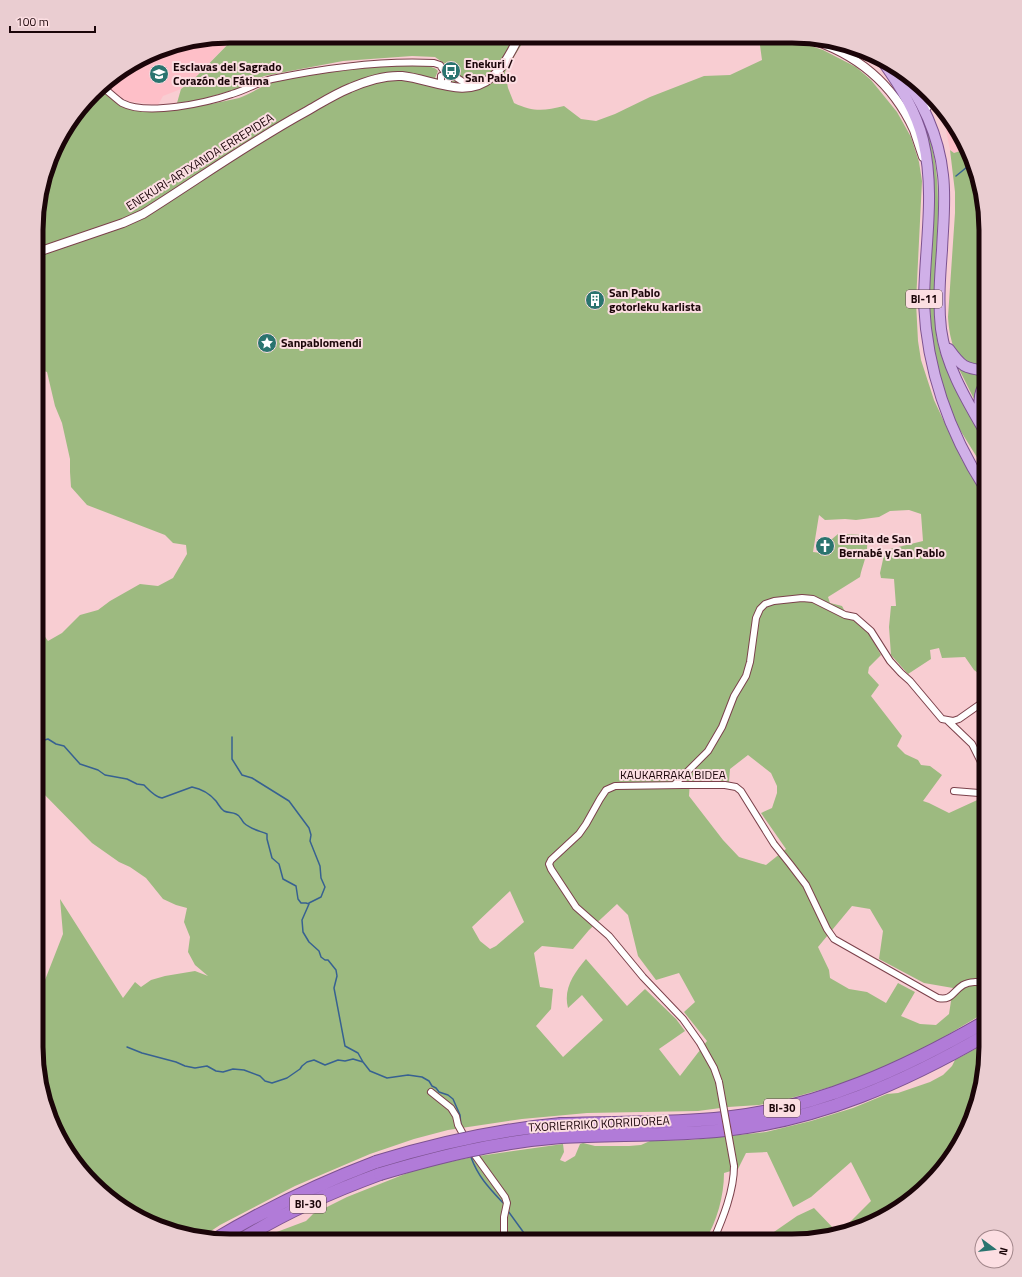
<svg xmlns="http://www.w3.org/2000/svg" width="1022" height="1277" font-family="'Titillium Web',sans-serif">
<style>
.built{fill:#febfc8}
.green{fill:#9dba80;fill-rule:evenodd}
.lines{fill:none;stroke-linecap:round;stroke-linejoin:round}
.stream{stroke:#376191;stroke-width:1.5}
.minor-casing{stroke:#7b414b;stroke-width:8}
.tertiary-casing{stroke:#7b414b;stroke-width:10}
.primary-casing{stroke:#7c5290;stroke-width:12}
.motorway-casing{stroke:#7c5290;stroke-width:14}
.minor{stroke:#fff;stroke-width:6}
.tertiary{stroke:#fff;stroke-width:8}
.primary{stroke:#d0b0e8;stroke-width:10}
.motorway{stroke:#b17bd8;stroke-width:12}
.minor-bridge-casing{stroke:#7b414b;stroke-width:8;stroke-linecap:butt}
.motorway-bridge-casing{stroke:#7c5290;stroke-width:14;stroke-linecap:butt}
.minor-bridge{stroke:#fff;stroke-width:6}
.motorway-bridge{stroke:#b17bd8;stroke-width:12}
.labels{text-anchor:middle;stroke-width:4;stroke-linejoin:round;paint-order:stroke}
.shield{fill:#fcdee2;stroke:#5e464a;stroke-width:1}
.shield-label{font-size:11px;font-weight:bold;fill:#1b0509}
.poi-label{font-size:12px;font-weight:bold;fill:#1b0509;stroke:#fcdee2;text-anchor:start}
.street-label{font-size:12px;fill:#1b0509;stroke:#fcdee2}
.rim{fill:none;stroke:#1b0509;stroke-width:5}
</style>
<rect width="100%" height="100%" fill="#f8cdd2"/>
<!-- built -->
<path class="built" d="M 230,36 L 235,36 L 192,81 L 181,89 L 163,96 L 158,105 L 127,101 L 103,84 L 168,46 Z
M 941,112 L 960,133 L 965,145 L 960,151 L 954,153 L 950,150 L 945,125 Z"/>
<!-- green -->
<path class="green" d="M 236,36 L 526,37 L 505,72 L 508,88 L 514,103 C 533,112 544,111 564,106 L 581,119 L 596,121 L 615,114 L 650,97 L 704,76 L 730,75 L 762,60 L 759,38 L 787,38 L 823,50 L 856,67 L 871,80 L 897,112 L 911,137 L 919,162 L 922,181 L 916,302 L 918,341 L 921,360 L 934,400 L 962,460 L 986,500 L 986,679 L 974,670 L 965,657 L 942,658 L 939,648 L 930,650 L 931,659 L 908,674 L 891,655 L 889,627 L 891,606 L 896,606 L 894,579 L 881,578 L 880,573 L 884,555 L 890,549 L 923,541 L 921,514 L 909,510 L 890,511 L 879,517 L 856,520 L 845,519 L 825,520 L 819,515 L 813,552 L 828,554 L 832,539 L 838,534 L 865,535 C 871,549 863,562 860,577 L 828,597 L 830,603 L 842,606 L 849,619 C 866,623 873,641 881,655 L 869,667 L 868,673 L 879,685 L 871,696 L 902,736 L 897,746 L 905,754 L 918,760 L 921,765 L 930,766 L 942,775 L 923,801 L 929,803 L 949,813 L 986,796 L 986,1012 L 920,1051 L 878,1070 L 852,1081 L 784,1100 L 759,1105 L 728,1107 L 698,1111 L 587,1113 L 522,1119 L 448,1130 L 414,1139 L 370,1154 L 295,1186 L 220,1225 L 202,1237 L 168,1231 L 123,1208 L 93,1184 L 62,1144 L 43,1097 L 36,1047 L 36,1003 L 63,934 L 60,899 L 123,998 L 135,982 L 141,987 L 151,980 L 165,976 L 195,971 L 208,976 L 195,965 L 188,952 L 190,937 L 184,922 L 187,908 L 176,905 L 163,899 L 146,878 L 130,867 L 119,862 L 92,843 L 37,787 L 37,632 L 43,634 L 48,641 L 62,633 L 80,615 L 98,610 L 110,601 L 140,584 L 158,586 L 173,578 L 187,554 L 186,545 L 173,543 L 165,535 L 87,505 L 71,487 L 70,472 L 70,459 L 62,423 L 55,406 L 47,372 L 37,369 L 38,205 L 62,133 L 99,89 C 109,97 121,107 135,110 C 139,111 145,111 150,111 C 172,111 194,107 216,103 C 223,101 232,100 239,98 C 253,93 264,84 278,80 C 299,75 428,54 438,71 L 435,78 L 460,76 L 445,64 L 435,57 L 412,56 L 343,61 L 264,76 L 237,89 L 199,100 L 177,103 L 181,89 L 192,81 ZM 748,755 L 771,773 L 777,786 L 777,793 L 772,808 L 761,813 L 786,849 L 766,865 L 739,857 L 723,840 L 689,796 L 690,781 L 729,782 L 730,769 ZM 510,891 L 524,922 L 496,946 L 490,949 L 480,941 L 472,927 ZM 617,904 L 628,915 L 638,956 L 656,980 L 679,973 L 695,1002 L 684,1012 L 707,1041 L 680,1076 L 659,1049 L 685,1031 L 676,1019 L 645,989 L 627,1006 L 586,959 C 574,973 563,989 568,1008 L 582,995 L 603,1020 L 563,1057 L 536,1026 L 551,1009 L 553,989 L 540,987 L 534,953 L 542,946 L 573,949 L 589,930 ZM 852,906 L 870,909 L 883,931 L 879,959 L 924,983 L 953,988 L 949,1014 L 936,1025 L 920,1024 L 901,1016 L 915,992 L 898,983 L 886,1003 L 867,992 L 849,989 L 830,978 L 829,970 L 818,947 Z
M 903,84 C 948,147 938,206 935,277 C 935,300 933,322 938,344 C 945,372 959,396 973,421 C 977,429 983,437 986,445 C 988,453 986,464 986,472 L 957,425 L 943,388 L 933,349 L 929,298 L 934,206 L 933,177 L 930,154 Z
M 965,145 L 979,180 L 986,230 L 986,365 C 980,365 973,365 967,362 C 952,356 949,332 948,317 L 955,213 L 955,192 L 950,150 L 954,153 L 960,151 Z
M 959,369 L 972,374 L 986,375 L 986,377 C 979,383 976,390 974,399 Z
M 986,1043 L 986,1060 L 976,1109 L 953,1155 L 929,1184 L 889,1215 L 843,1229 L 871,1201 L 851,1162 L 811,1197 L 793,1207 L 767,1152 L 746,1153 L 738,1169 L 724,1173 C 724,1196 717,1221 705,1241 L 261,1241 L 274,1233 L 306,1221 L 313,1214 L 347,1197 L 410,1172 L 435,1165 L 472,1157 L 563,1144 L 564,1152 L 560,1160 L 565,1162 L 575,1156 L 580,1144 L 583,1143 L 595,1146 L 629,1146 L 641,1145 L 650,1141 L 691,1140 L 766,1132 L 811,1121 L 853,1108 L 887,1094 L 898,1093 L 930,1082 L 943,1075 L 952,1066 L 955,1060 Z
M 814,1208 L 836,1231 L 804,1241 L 761,1241 L 797,1216 Z"/>
<g class="lines">
<!-- stream -->
<path class="stream" d="M 956,176 L 972,163
M 232,737 L 232,759 L 242,775 L 252,778 L 289,801 L 309,828 L 311,835 L 310,841 L 320,866 L 321,878 L 325,887 L 321,897 L 309,903
M 37,742 L 48,739 L 56,744 L 64,746 L 80,764 L 98,770 L 105,775 L 127,779 L 137,784 L 144,785 C 149,790 155,797 162,798 L 192,787 C 202,789 210,794 216,801 C 219,805 220,808 224,811 C 228,813 232,812 236,814 C 241,816 241,820 244,823 C 250,829 260,831 267,834 L 267,839 L 272,858 L 279,864 L 283,879 L 296,886 L 298,899 L 301,903 L 306,903 L 309,904 L 302,920 L 303,932 L 309,942 L 319,951 L 321,957 L 325,960 L 328,960 L 336,970 L 337,976 L 334,988 L 345,1046 L 358,1053 L 363,1062
M 127,1047 L 142,1053 L 176,1062 L 185,1066 L 195,1068 L 207,1066 L 216,1071 L 223,1072 L 233,1069 L 244,1070 L 260,1076 L 265,1081 L 272,1083 L 287,1078 L 300,1069 L 302,1066 L 307,1062 L 314,1060 L 325,1065 L 338,1060 L 345,1061 L 353,1059 L 363,1062 L 370,1071 L 387,1078 L 408,1075 L 422,1077 L 429,1081 L 432,1086 L 436,1088 L 439,1092 L 448,1095 L 453,1099 L 460,1115 L 461,1126
M 471,1157 C 478,1177 490,1189 504,1204
M 508,1211 L 524,1233 L 525,1241"/>
<defs>
<path id="minor" d="M 441,76 L 441,81 L 443,85 L 448,81 L 449,74
M 101,86 C 108,91 115,98 122,103 C 147,116 206,103 232,94 C 246,90 258,82 272,79 C 325,68 379,60 434,63 L 440,65 L 444,71 L 446,71 L 465,83 L 473,85
M 948,721 L 972,744 L 986,772
M 674,785 L 708,751 L 722,727 L 734,696 L 746,676 L 750,662 L 756,618 L 760,609 L 765,604 L 774,601 L 802,598 L 813,599 L 845,615 L 855,617 L 871,631 L 890,661 L 901,673 L 910,681 L 942,719 L 953,721 L 959,719 L 986,700
M 954,791 L 979,793 L 986,791
M 719,1082 L 714,1068 L 700,1043 L 683,1019 L 643,977 L 609,936 L 576,907 L 551,869 L 549,864 L 551,860 L 579,834 L 586,824 L 600,799 L 606,790 L 615,786 L 683,785 L 725,785 L 736,787 L 741,791 L 774,844 L 790,864 L 806,885 L 827,929 L 834,939 L 938,998 C 952,1001 953,991 963,985 C 970,981 978,982 986,983
M 431,1092 L 451,1108 L 456,1116 L 458,1125 L 474,1154 L 505,1197 L 507,1203 L 504,1217 L 504,1241
M 713,1241 C 723,1218 734,1191 734,1166"/>
<path id="tertiary" d="M 806,38 C 856,53 892,82 914,130 C 917,139 920,148 923,157
M 919,90 L 927,107
M 38,252 L 123,223 L 143,214 C 197,180 250,142 307,111 C 321,103 335,94 350,88 C 366,81 385,75 402,76 C 432,79 466,100 492,77 C 504,67 512,50 519,37"/>
<path id="primary" d="M 883,62 C 900,86 916,111 923,140 C 936,194 924,250 924,304 C 927,370 950,434 986,490
M 897,68 C 922,98 939,136 943,175 C 946,200 943,225 942,250 C 940,276 938,303 941,329 C 946,367 967,401 986,434
M 949,349 C 962,367 964,368 986,371
M 982,421 C 979,406 977,394 986,382"/>
<path id="motorway" d="M 561,1124 C 615,1122 670,1124 724,1118 C 818,1108 905,1068 986,1021
M 561,1137 C 616,1134 671,1136 725,1130 C 819,1120 905,1082 986,1035
M 214,1240 C 266,1209 320,1183 376,1162
M 239,1241 C 283,1213 331,1192 380,1174"/>
</defs>
<!-- minor casing -->
<use href="#minor" class="minor-casing"/>
<!-- tertiary casing -->
<use href="#tertiary" class="tertiary-casing"/>
<!-- primary casing -->
<use href="#primary" class="primary-casing"/>
<!-- motorway casing -->
<use href="#motorway" class="motorway-casing"/>
<!-- minor -->
<use href="#minor" class="minor"/>
<!-- tertiary -->
<use href="#tertiary" class="tertiary"/>
<!-- primary -->
<use href="#primary" class="primary"/>
<!-- motorway -->
<use href="#motorway" class="motorway"/>
<defs>
<path id="minor-bridge" d="M 719,1082 L 734,1166"/>
<path id="motorway-bridge" d="M 376,1162 C 438,1143 496,1130 561,1124
M 380,1174 C 441,1156 498,1142 561,1137"/>
</defs>
<!-- minor-bridge casing -->
<use href="#minor-bridge" class="minor-bridge-casing"/>
<!-- motorway-bridge casing -->
<use href="#motorway-bridge" class="motorway-bridge-casing"/>
<!-- minor-bridge -->
<use href="#minor-bridge" class="minor-bridge"/>
<!-- motorway-bridge -->
<use href="#motorway-bridge" class="motorway-bridge"/>
</g>
<!-- icons -->
<defs>
<symbol id="bus-disc" viewBox="-11 -11 22 22"><circle r="9.5" fill="#2a746f" stroke="#fcdee2"/><path d="M-5-6H5V4H4V6H2V4H-2V6H-4V4H-5ZM-3.5-4V0h7V-4ZM-3.5 1.2v1.5H-2V1.2ZM2 1.2v1.5H3.5V1.2Z" fill="#fff"/></symbol>
<symbol id="school-disc" viewBox="-11 -11 22 22"><circle r="9.5" fill="#2a746f" stroke="#fcdee2"/><path d="M0-5L7-2L0 1L-7-2ZM-4 1L0 2.5L4 1V4Q0 6-4 4Z" fill="#fff"/></symbol>
<symbol id="building-disc" viewBox="-11 -11 22 22"><circle r="9.5" fill="#2a746f" stroke="#fcdee2"/><path d="M-4-6H4V6H1V3H-1V6H-4ZM-2.5-4.3h1.7v1.8h-1.7ZM.8-4.3h1.7v1.8H.8ZM-2.5-1h1.7V.8h-1.7ZM.8-1h1.7V.8H.8Z" fill="#fff"/></symbol>
<symbol id="sight-disc" viewBox="-11 -11 22 22"><circle r="9.5" fill="#2a746f" stroke="#fcdee2"/><path d="M0-6L1.8-2.2L6-1.7L2.9 1.2L3.7 5.4L0 3.3L-3.7 5.4L-2.9 1.2L-6-1.7L-1.8-2.2Z" fill="#fff"/></symbol>
<symbol id="church-disc" viewBox="-11 -11 22 22"><circle r="9.5" fill="#2a746f" stroke="#fcdee2"/><path d="M-1.2-6h2.4v3.5h3.3v2.4h-3.3V6h-2.4V-.1h-3.3v-2.4h3.3Z" fill="#fff"/></symbol>
</defs>
<g fill-rule="evenodd">
<use href="#bus-disc" x="440" y="60" width="22" height="22"/>
<use href="#school-disc" x="148" y="63" width="22" height="22"/>
<use href="#building-disc" x="584" y="289" width="22" height="22"/>
<use href="#sight-disc" x="256" y="332" width="22" height="22"/>
<use href="#church-disc" x="814" y="535" width="22" height="22"/>
</g>
<g class="labels">
<!-- shield labels -->
<g class="shield">
<rect x="906" y="290" width="36" height="18" rx="3"/>
<rect x="764" y="1099" width="36" height="18" rx="3"/>
<rect x="290" y="1195" width="36" height="18" rx="3"/>
</g>
<g class="shield-label">
<text x="924" y="303">BI-11</text>
<text x="782" y="1112">BI-30</text>
<text x="308" y="1208">BI-30</text>
</g>
<!-- poi labels -->
<g class="poi-label">
<text x="465" y="68">Enekuri /<tspan x="465" dy="14">San Pablo</tspan></text>
<text x="173" y="71">Esclavas del Sagrado<tspan x="173" dy="14">Corazón de Fátima</tspan></text>
<text x="609" y="297">San Pablo<tspan x="609" dy="14">gotorleku karlista</tspan></text>
<text x="281" y="347">Sanpablomendi</text>
<text x="839" y="543">Ermita de San<tspan x="839" dy="14">Bernabé y San Pablo</tspan></text>
</g>
<!-- street labels -->
<g class="street-label">
<text transform="translate(200 162) rotate(-32)" y="4">ENEKURI-ARTXANDA ERREPIDEA</text>
<text x="673" y="779">KAUKARRAKA BIDEA</text>
<text transform="translate(599 1124) rotate(-3)" y="4">TXORIERRIKO KORRIDOREA</text>
</g>
</g>
<!-- crop -->
<path d="M0 0H1022V1277H0ZM230 43H792A187 187 0 0 1 979 230V1047A187 187 0 0 1 792 1234H230A187 187 0 0 1 43 1047V230A187 187 0 0 1 230 43Z" fill="#eacdd1" fill-rule="evenodd"/>
<path class="rim" d="M230 43H792A187 187 0 0 1 979 230V1047A187 187 0 0 1 792 1234H230A187 187 0 0 1 43 1047V230A187 187 0 0 1 230 43Z"/>
<!-- north arrow -->
<g transform="translate(994 1249) rotate(105)"><circle r="19" fill="#fcdee2" stroke="#a2878b"/>
<path d="M0-3L7 15L0 10L-7 15Z" fill="#2a746f"/>
<text y="-6" font-size="11" font-weight="bold" text-anchor="middle" fill="#1b0509">N</text>
</g>
<!-- scale -->
<path d="M10 26v6h85v-6" fill="none" stroke="#1b0509" stroke-width="2"/>
<text x="16" y="26" font-size="12" fill="#1b0509" stroke="#fcdee2" stroke-width="3" paint-order="stroke">100 m</text>
</svg>
